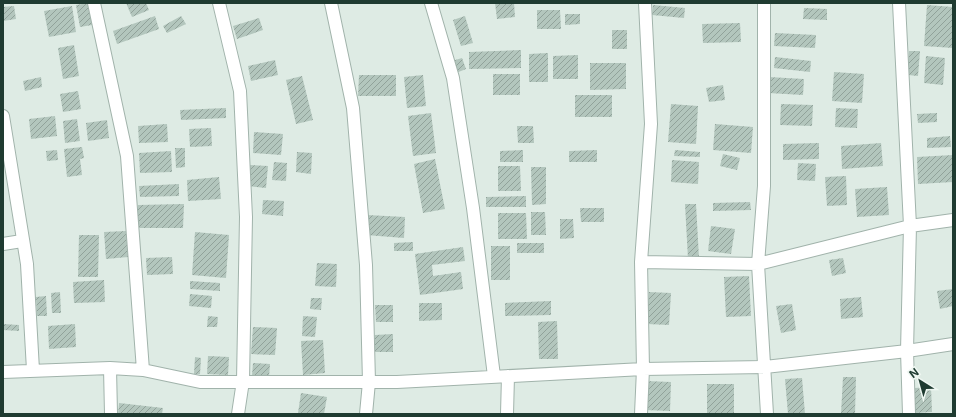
<svg xmlns="http://www.w3.org/2000/svg" width="956" height="417" font-family="Inter,sans-serif">
<style>
.building{fill:url(#building-hatch)}
.lines{fill:none;stroke-linecap:round;stroke-linejoin:round}
.minor-casing{stroke:#a1b3ab;stroke-width:14}
.minor{stroke:#fff;stroke-width:12}
</style>
<defs>
<pattern id="building-hatch" width="6" height="6" patternUnits="userSpaceOnUse"><rect width="6" height="6" fill="#b3c6bd"/><path d="M-1 1l2-2M0 6l6-6M5 7l2-2" fill="none" stroke="#91a29a"/></pattern>
</defs>
<rect width="100%" height="100%" fill="#deebe4"/>
<!-- building -->
<path class="building" d="M 88,3 L 92,25 L 80,27 L 76,5 Z
M 126,3 L 146,3 L 149,10 L 132,17 Z
M 495,3 L 514,3 L 515,17 L 497,19 Z
M 653,5 L 685,8 L 684,18 L 652,15 Z
M 927,5 L 953,7 L 953,48 L 924,46 Z
M 14,6 L 16,19 L 3,21 L 3,7 Z
M 72,6 L 76,32 L 49,37 L 44,11 Z
M 804,8 L 827,9 L 827,20 L 803,19 Z
M 537,10 L 560,10 L 561,29 L 537,29 Z
M 565,14 L 580,14 L 580,24 L 565,25 Z
M 155,16 L 159,29 L 117,44 L 113,31 Z
M 181,16 L 186,24 L 167,33 L 163,26 Z
M 465,16 L 473,43 L 461,46 L 453,20 Z
M 259,18 L 263,30 L 237,39 L 233,26 Z
M 740,23 L 741,42 L 703,43 L 702,24 Z
M 612,30 L 627,30 L 627,49 L 612,49 Z
M 775,33 L 816,35 L 815,48 L 774,46 Z
M 74,45 L 79,76 L 63,79 L 58,48 Z
M 521,50 L 521,68 L 469,69 L 469,52 Z
M 909,51 L 920,51 L 918,76 L 908,75 Z
M 548,53 L 548,82 L 529,82 L 529,54 Z
M 578,55 L 578,79 L 553,79 L 553,56 Z
M 926,56 L 945,58 L 943,85 L 924,83 Z
M 775,57 L 811,61 L 810,72 L 774,68 Z
M 462,58 L 466,69 L 456,73 L 452,61 Z
M 275,60 L 278,75 L 251,81 L 248,66 Z
M 590,63 L 626,63 L 626,89 L 590,90 Z
M 834,72 L 864,74 L 862,103 L 832,101 Z
M 493,74 L 520,74 L 520,95 L 493,95 Z
M 359,75 L 396,75 L 396,96 L 358,96 Z
M 423,75 L 426,106 L 407,108 L 404,77 Z
M 302,76 L 313,120 L 296,124 L 286,80 Z
M 41,77 L 42,87 L 25,91 L 23,81 Z
M 769,77 L 804,79 L 803,95 L 768,93 Z
M 723,85 L 725,100 L 709,102 L 706,88 Z
M 78,91 L 81,109 L 63,112 L 60,94 Z
M 575,95 L 612,95 L 612,117 L 575,117 Z
M 671,104 L 698,106 L 696,144 L 668,142 Z
M 781,104 L 813,105 L 812,126 L 780,125 Z
M 226,108 L 226,118 L 181,120 L 180,110 Z
M 836,108 L 858,109 L 857,128 L 835,127 Z
M 431,113 L 436,153 L 413,156 L 408,116 Z
M 937,113 L 937,122 L 918,123 L 917,114 Z
M 55,116 L 57,136 L 31,139 L 29,119 Z
M 77,119 L 80,141 L 65,143 L 63,121 Z
M 107,120 L 109,138 L 88,141 L 86,123 Z
M 167,124 L 168,142 L 139,143 L 138,126 Z
M 715,124 L 753,127 L 751,153 L 713,150 Z
M 517,126 L 533,126 L 534,143 L 518,143 Z
M 211,128 L 212,146 L 190,147 L 189,129 Z
M 254,132 L 283,134 L 281,155 L 253,153 Z
M 950,136 L 951,147 L 927,148 L 927,138 Z
M 819,143 L 819,159 L 783,160 L 783,144 Z
M 881,143 L 883,166 L 842,169 L 841,146 Z
M 82,147 L 84,158 L 80,159 L 82,175 L 67,177 L 64,149 Z
M 175,148 L 185,148 L 185,167 L 176,168 Z
M 57,150 L 58,160 L 47,161 L 46,151 Z
M 523,150 L 523,162 L 500,162 L 500,151 Z
M 597,150 L 597,162 L 569,162 L 569,151 Z
M 675,150 L 700,152 L 700,157 L 674,156 Z
M 171,151 L 172,172 L 140,173 L 139,153 Z
M 297,152 L 312,153 L 311,174 L 296,172 Z
M 723,154 L 740,158 L 737,170 L 720,166 Z
M 953,155 L 953,182 L 918,184 L 917,157 Z
M 435,159 L 445,209 L 423,213 L 414,164 Z
M 672,160 L 699,162 L 698,184 L 671,182 Z
M 274,162 L 287,163 L 286,181 L 272,180 Z
M 798,163 L 816,164 L 815,181 L 797,180 Z
M 249,165 L 268,166 L 266,188 L 248,186 Z
M 498,166 L 520,166 L 521,191 L 498,191 Z
M 531,167 L 546,167 L 546,204 L 532,205 Z
M 846,176 L 847,205 L 827,206 L 825,177 Z
M 219,177 L 221,199 L 188,201 L 187,180 Z
M 179,184 L 179,196 L 140,197 L 139,186 Z
M 887,187 L 889,215 L 857,217 L 855,189 Z
M 526,196 L 526,207 L 486,207 L 486,197 Z
M 263,200 L 284,201 L 283,216 L 262,214 Z
M 750,202 L 751,210 L 713,211 L 713,203 Z
M 184,204 L 183,228 L 137,228 L 138,205 Z
M 685,204 L 696,204 L 699,258 L 688,259 Z
M 580,208 L 604,208 L 604,222 L 581,222 Z
M 531,212 L 545,212 L 546,235 L 531,235 Z
M 498,213 L 526,213 L 527,239 L 498,239 Z
M 367,215 L 405,217 L 404,238 L 366,235 Z
M 560,219 L 573,219 L 574,238 L 560,239 Z
M 711,226 L 735,229 L 731,254 L 708,251 Z
M 126,231 L 128,257 L 106,259 L 104,232 Z
M 195,232 L 229,235 L 226,278 L 192,275 Z
M 79,235 L 99,235 L 98,277 L 78,277 Z
M 413,242 L 413,251 L 394,251 L 394,243 Z
M 517,243 L 544,243 L 544,253 L 517,253 Z
M 491,246 L 510,246 L 510,280 L 491,280 Z
M 463,247 L 465,261 L 432,265 L 433,276 L 461,272 L 463,289 L 420,295 L 415,254 Z
M 172,257 L 173,274 L 147,275 L 146,258 Z
M 843,258 L 846,273 L 832,276 L 829,260 Z
M 317,263 L 337,264 L 336,287 L 315,286 Z
M 749,276 L 751,316 L 726,317 L 724,277 Z
M 104,280 L 105,302 L 74,303 L 73,282 Z
M 190,281 L 220,283 L 220,291 L 190,289 Z
M 953,289 L 953,306 L 940,309 L 937,291 Z
M 60,292 L 61,313 L 52,313 L 51,293 Z
M 649,292 L 671,293 L 669,325 L 647,324 Z
M 190,294 L 212,296 L 211,308 L 189,306 Z
M 46,296 L 47,316 L 37,316 L 36,297 Z
M 861,297 L 863,317 L 841,319 L 840,299 Z
M 311,298 L 322,298 L 321,310 L 310,309 Z
M 551,301 L 551,315 L 505,316 L 505,303 Z
M 419,303 L 442,303 L 442,320 L 419,321 Z
M 792,304 L 796,330 L 781,333 L 776,306 Z
M 375,305 L 393,305 L 393,322 L 376,322 Z
M 208,316 L 218,317 L 217,327 L 207,327 Z
M 303,316 L 317,317 L 315,337 L 302,336 Z
M 557,321 L 558,359 L 539,359 L 538,322 Z
M 3,324 L 19,325 L 19,331 L 3,330 Z
M 75,324 L 76,347 L 49,349 L 48,326 Z
M 253,327 L 277,328 L 275,355 L 251,354 Z
M 393,334 L 393,352 L 375,352 L 375,335 Z
M 323,340 L 325,373 L 303,375 L 301,341 Z
M 208,356 L 229,357 L 228,375 L 207,374 Z
M 195,357 L 201,358 L 200,374 L 194,374 Z
M 253,363 L 270,364 L 269,377 L 252,376 Z
M 843,377 L 856,377 L 855,414 L 841,414 Z
M 802,378 L 805,414 L 788,414 L 785,379 Z
M 646,381 L 671,382 L 670,411 L 644,410 Z
M 707,384 L 734,384 L 734,414 L 707,414 Z
M 931,387 L 932,412 L 915,413 L 914,388 Z
M 301,393 L 327,397 L 324,414 L 298,413 Z
M 119,403 L 163,408 L 162,414 L 118,414 Z"/>
<g class="lines">
<defs>
<path id="minor" d="M 94,3 L 127,156 L 143,370
M 219,3 L 240,91 L 246,217 L 243,381 L 238,414
M 331,3 L 353,108 L 366,265 L 369,382 L 366,414
M 431,3 L 453,78 L 473,208 L 494,376
M 764,3 L 764,186 L 758,264 L 767,414
M 899,3 L 910,226 L 907,351 L 909,414
M 3,116 L 27,264 L 33,370
M 3,244 L 22,241
M 641,262 L 758,264 L 910,226 L 953,220
M 110,368 L 111,414
M 3,372 L 110,368 L 143,370 L 200,382 L 397,382 L 643,369 L 765,367 L 907,351 L 953,344
M 507,414 L 508,376
M 641,414 L 643,369 L 641,262 L 651,124 L 645,3"/>
</defs>
<!-- minor casing -->
<use href="#minor" class="minor-casing"/>
<!-- minor -->
<use href="#minor" class="minor"/>
</g>
<!-- border -->
<rect width="956" height="417" fill="none" stroke="#1f3b31" stroke-width="8"/>
<!-- north arrow -->
<g transform="translate(920 381) rotate(323)" stroke="#eff7f2" stroke-width="3" paint-order="stroke">
<path d="M0-3L7 15L0 10L-7 15Z" fill="#1f3b31"/>
<text y="-6" font-size="11" font-weight="bold" text-anchor="middle" fill="#1f3b31">N</text>
</g>
</svg>
